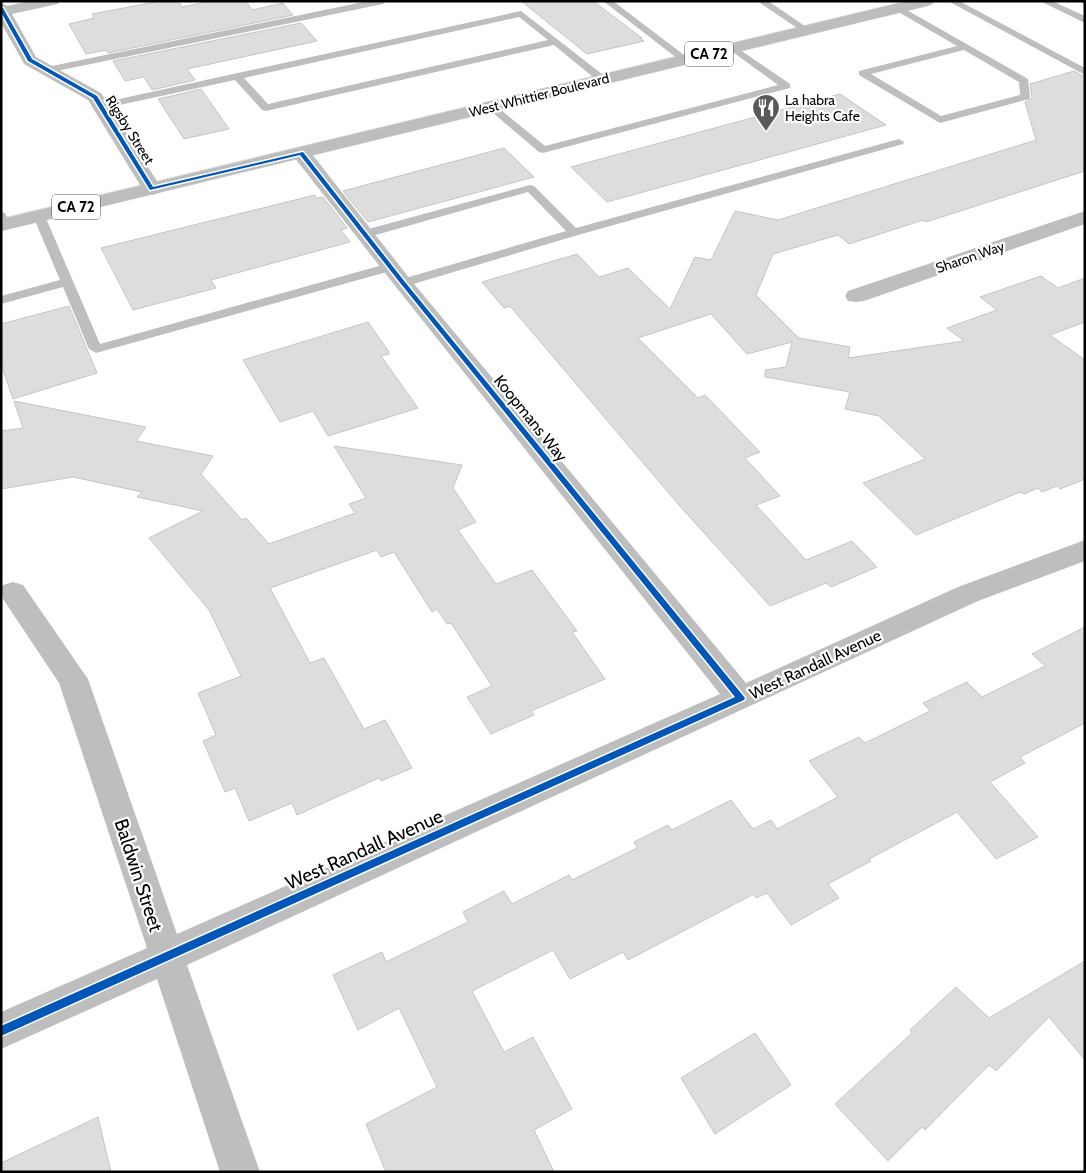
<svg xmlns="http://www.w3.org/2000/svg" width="1086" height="1173" font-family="Cabin,sans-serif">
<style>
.building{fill:#ddd;stroke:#c5c5c5}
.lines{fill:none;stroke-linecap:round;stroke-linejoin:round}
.primary-casing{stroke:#dbdbdb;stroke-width:1}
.service{fill:#bebebe;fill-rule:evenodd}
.minor{fill:#bebebe;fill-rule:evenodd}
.primary{fill:#bdbdbd;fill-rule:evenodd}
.cycleway-casing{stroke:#fff;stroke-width:3}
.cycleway{fill:#0057b8;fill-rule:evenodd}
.labels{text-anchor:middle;stroke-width:4.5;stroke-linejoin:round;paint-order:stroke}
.far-street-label{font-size:14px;fill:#000;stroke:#fff}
.far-poi-label{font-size:14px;fill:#000;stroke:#fff;text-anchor:start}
.shield{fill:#fff;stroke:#4c4c4c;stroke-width:1}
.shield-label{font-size:15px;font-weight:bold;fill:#000}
.street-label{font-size:16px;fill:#000;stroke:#fff}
.near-street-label{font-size:19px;fill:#000;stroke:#fff}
</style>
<rect width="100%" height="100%" fill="#fff"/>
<!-- building -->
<path class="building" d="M 160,1 L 178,1 L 182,7 L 212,1 L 246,1 L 252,10 L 283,3 L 293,15 L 108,53 L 106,50 L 86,54 L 69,24 L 94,18 L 92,14 Z
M 521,1 L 593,1 L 642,38 L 640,38 L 644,41 L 587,54 Z
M 301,23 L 317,41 L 187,69 L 195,80 L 152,90 L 144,77 L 125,81 L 113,61 Z
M 1074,71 L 1085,77 L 1085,171 L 926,222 L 923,220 L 849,244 L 838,235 L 773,254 L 756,295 L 799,338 L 850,347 L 848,358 L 964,341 L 947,328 L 997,310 L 980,297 L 1041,276 L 1058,288 L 1085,278 L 1085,322 L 1050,335 L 1085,360 L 1085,479 L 1060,489 L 1057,486 L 1042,492 L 1038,488 L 1024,494 L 1020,492 L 916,535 L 863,483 L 925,459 L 879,416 L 845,409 L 850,392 L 765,377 L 765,370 L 786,367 L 792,342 L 747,354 L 711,314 L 638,338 L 698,398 L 705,395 L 760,452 L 745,458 L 780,496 L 756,505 L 806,560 L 852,541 L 877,567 L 831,587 L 826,583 L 770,606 L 678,504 L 510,306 L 504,308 L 482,282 L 577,254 L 599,277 L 628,268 L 670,309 L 695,257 L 711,260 L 735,211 L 778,220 L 1036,140 L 1025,102 L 1032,98 L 1030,84 Z
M 201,89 L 229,129 L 184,139 L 158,99 Z
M 840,94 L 886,125 L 607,202 L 571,167 Z
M 504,148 L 534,177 L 368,222 L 343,191 Z
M 315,195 L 317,198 L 323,197 L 347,228 L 341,230 L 350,242 L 211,280 L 216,288 L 133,310 L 101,248 Z
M 69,306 L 97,373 L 13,399 L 1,364 L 1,324 Z
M 368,322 L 389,352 L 389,354 L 381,356 L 418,408 L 328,436 L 313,411 L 280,422 L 243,360 Z
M 14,401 L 146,427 L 136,441 L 213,456 L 201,474 L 242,520 L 246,518 L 269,544 L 355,513 L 349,504 L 366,498 L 334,446 L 462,465 L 453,488 L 476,522 L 458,530 L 496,584 L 532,570 L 577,631 L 572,632 L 605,679 L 531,711 L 534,715 L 491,734 L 467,697 L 492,686 L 451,623 L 447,624 L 437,609 L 432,612 L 394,552 L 381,557 L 377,550 L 270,588 L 310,663 L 324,658 L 364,729 L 385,720 L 412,768 L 381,781 L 379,778 L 297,815 L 292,803 L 249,821 L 235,788 L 225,792 L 203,741 L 216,735 L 198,693 L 241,676 L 209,610 L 149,538 L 203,511 L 137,497 L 142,492 L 73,477 L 1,489 L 1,431 L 23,428 Z
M 1085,627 L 1085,723 L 1020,757 L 1025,763 L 990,782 L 1038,837 L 996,859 L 957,812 L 869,859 L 871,861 L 828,884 L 839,898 L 791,925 L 767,893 L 756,898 L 754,894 L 628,960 L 623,952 L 570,979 L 553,950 L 472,991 L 504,1052 L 533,1037 L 572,1109 L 534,1130 L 554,1172 L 386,1172 L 366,1124 L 437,1087 L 399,1008 L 358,1030 L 333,975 L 382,952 L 386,962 L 468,922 L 463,912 L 504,891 L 512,904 L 569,875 L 572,880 L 637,848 L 634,842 L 668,825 L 672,830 L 731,800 L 753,829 L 771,820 L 777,829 L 838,797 L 809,761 L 859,737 L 865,743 L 930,711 L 923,703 L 967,682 L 982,697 L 1045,666 L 1032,654 Z
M 1085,961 L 1085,1060 L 1049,1017 L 996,1071 L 989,1065 L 925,1130 L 922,1127 L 888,1161 L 835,1104 L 912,1033 L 910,1030 L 956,987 L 989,1018 Z
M 755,1033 L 791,1085 L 715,1134 L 681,1078 Z
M 98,1117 L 111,1172 L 1,1172 L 1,1163 Z"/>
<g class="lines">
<defs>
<path id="primary" d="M 907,1 L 934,1 L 932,4 L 927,6 L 1,231 L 1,219 Z"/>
</defs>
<!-- primary casing -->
<use href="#primary" class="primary-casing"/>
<!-- service -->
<path class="service" d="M 368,1 L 387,1 L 383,4 L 47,73 L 42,70 L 47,67 Z
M 603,1 L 613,1 L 688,58 L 688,62 L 682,62 Z
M 757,1 L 768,1 L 811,30 L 809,32 L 803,32 Z
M 948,1 L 959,1 L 1085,68 L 1085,75 Z
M 1040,1 L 1052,1 L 1085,16 L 1085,23 Z
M 1080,1 L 1085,1 L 1085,5 Z
M 898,5 L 1028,79 L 1030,97 L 1029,99 L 940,123 L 859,75 L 859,71 L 957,46 L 895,10 L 893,8 ZM 964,50 L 1019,82 L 1020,95 L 941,116 L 871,74 Z
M 521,11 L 607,78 L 607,82 L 599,82 L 554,45 L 266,111 L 262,110 L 235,80 L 101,109 L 96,106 L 101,103 ZM 519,17 L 548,40 L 268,104 L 244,78 Z
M 733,45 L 790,84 L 790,88 L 543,153 L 539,152 L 486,107 L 491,104 L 495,105 L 545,146 L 778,85 L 730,50 L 730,46 Z
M 899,139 L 904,142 L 903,144 L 578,235 L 403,287 L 399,286 L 397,283 L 399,280 L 566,231 L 528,192 L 365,238 L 359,234 L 361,231 L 530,185 L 534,186 L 576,228 Z
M 1,212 L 5,213 L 11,224 L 9,227 L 1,227 Z
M 39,212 L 45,216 L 100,344 L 386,264 L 394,264 L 396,267 L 394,270 L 96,353 L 89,349 L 63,287 L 1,304 L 1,296 L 60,280 L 33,216 Z"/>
<!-- minor -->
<path class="minor" d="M 29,1 L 60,1 L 58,4 L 12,14 L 36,57 L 101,93 L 162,189 L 159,193 L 152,195 L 145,193 L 88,100 L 24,64 L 22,60 L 1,23 L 1,3 L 7,6 Z
M 301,147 L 308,149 L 410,279 L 746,683 L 958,587 L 1085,540 L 1085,561 L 978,601 L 187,965 L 260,1172 L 220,1172 L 157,979 L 1,1049 L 1,1012 L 147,948 L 59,683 L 3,599 L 1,588 L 3,585 L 13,582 L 23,585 L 88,679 L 177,934 L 720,694 L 396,287 L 294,157 L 292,153 L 294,149 Z
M 1085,211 L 1085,224 L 864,301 L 856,302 L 848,301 L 845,296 L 848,291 Z"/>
<!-- primary -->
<use href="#primary" class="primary"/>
<defs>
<path id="cycleway" d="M 1,7 L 3,8 L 32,59 L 97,96 L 153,187 L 303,152 L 405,282 L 745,698 L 744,700 L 1,1036 L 1,1026 L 735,697 L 401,284 L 300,155 L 150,190 L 93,98 L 28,61 L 1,12 Z"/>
</defs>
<!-- cycleway casing -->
<use href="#cycleway" class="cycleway-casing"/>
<!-- cycleway -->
<use href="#cycleway" class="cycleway"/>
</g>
<!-- icons -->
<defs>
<symbol id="restaurant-pin" viewBox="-11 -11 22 30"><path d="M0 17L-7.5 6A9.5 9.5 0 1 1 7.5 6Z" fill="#595959" stroke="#fff"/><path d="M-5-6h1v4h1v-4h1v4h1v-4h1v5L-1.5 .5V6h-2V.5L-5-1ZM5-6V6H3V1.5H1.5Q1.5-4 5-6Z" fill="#fff"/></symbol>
</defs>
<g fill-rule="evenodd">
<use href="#restaurant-pin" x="750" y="92" width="32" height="43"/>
</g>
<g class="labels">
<!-- far-street labels -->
<g class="far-street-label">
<text transform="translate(539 95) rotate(-14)" y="5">West Whittier Boulevard</text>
<text transform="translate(130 130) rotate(58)" y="5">Rigsby Street</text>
<text transform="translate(970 257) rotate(-19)" y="5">Sharon Way</text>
</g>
<!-- far-poi labels -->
<g class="far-poi-label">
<text x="785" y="105">La habra<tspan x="785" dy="16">Heights Cafe</tspan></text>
</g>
<!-- shield labels -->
<g class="shield">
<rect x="685" y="41.5" width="48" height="25" rx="4"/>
<rect x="52" y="194.5" width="48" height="25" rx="4"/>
</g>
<g class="shield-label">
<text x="709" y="59">CA 72</text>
<text x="76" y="212">CA 72</text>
</g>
<!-- street labels -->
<g class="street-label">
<text transform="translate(531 418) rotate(51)" y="6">Koopmans Way</text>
<text transform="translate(815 664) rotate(-25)" y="6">West Randall Avenue</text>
</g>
<!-- near-street labels -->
<g class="near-street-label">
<text transform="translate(364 849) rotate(-24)" y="7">West Randall Avenue</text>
<text transform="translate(139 875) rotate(72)" y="7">Baldwin Street</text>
</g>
</g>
<!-- border -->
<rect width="1086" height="1173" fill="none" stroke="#000000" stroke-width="5"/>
</svg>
